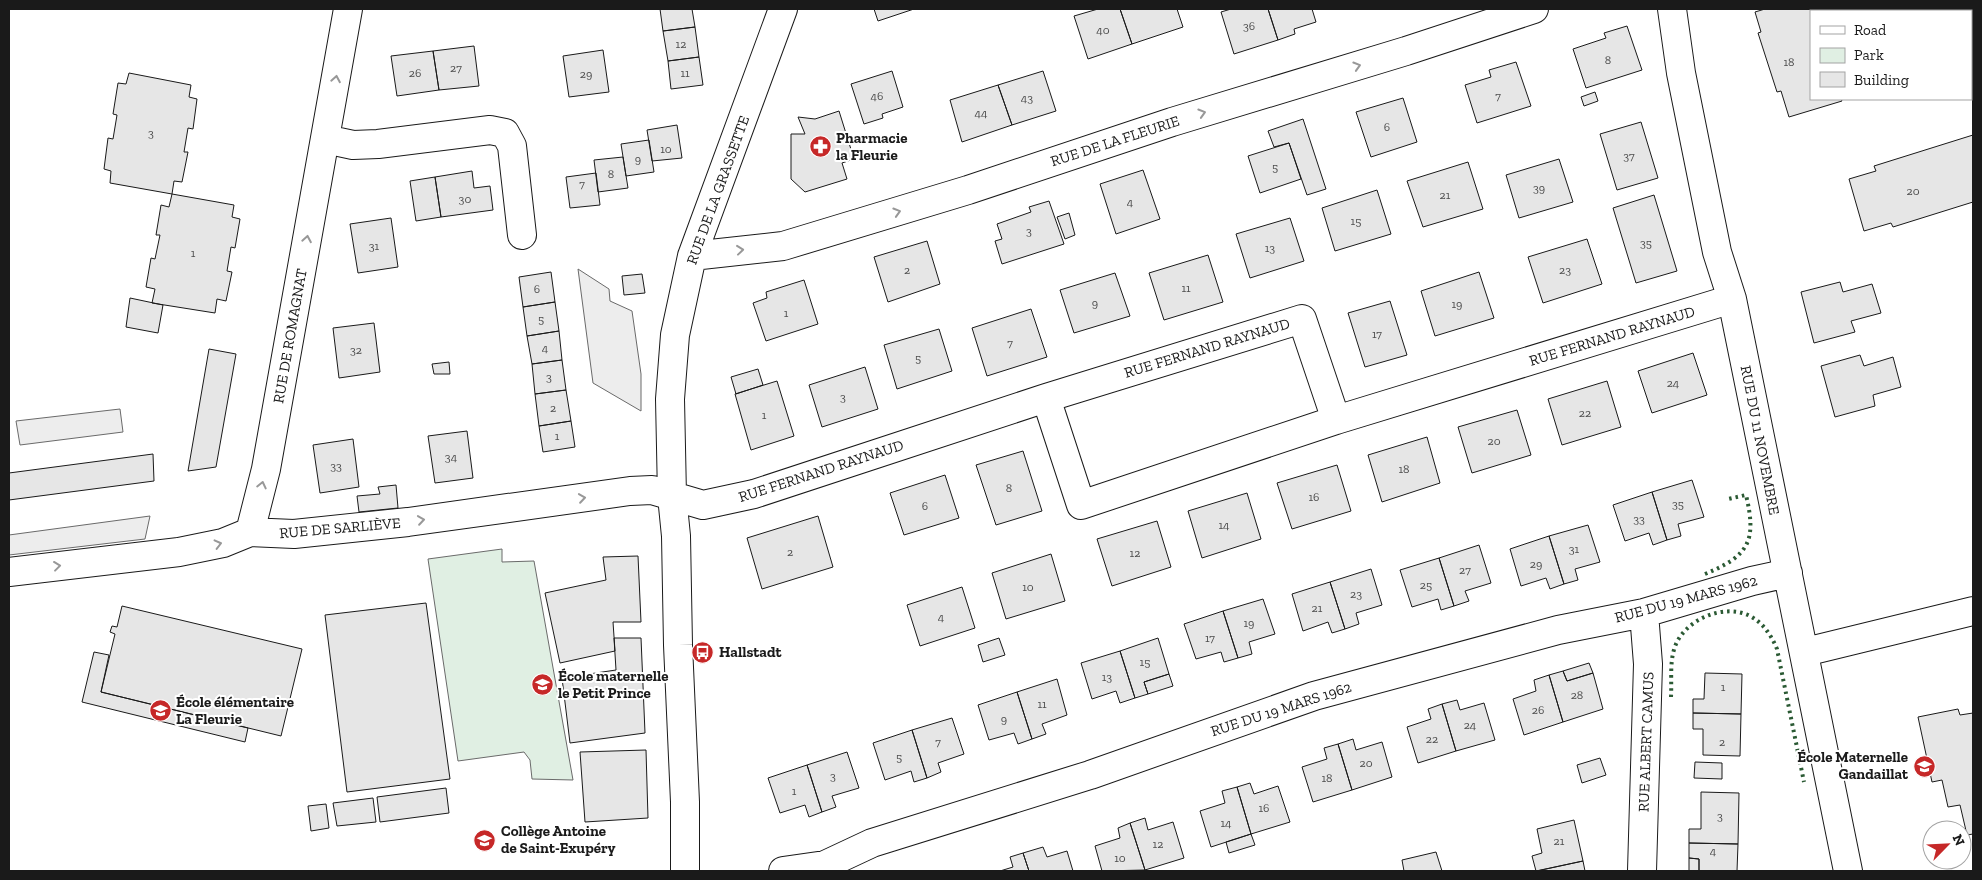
<svg xmlns="http://www.w3.org/2000/svg" width="1982" height="880" font-family="'Zilla Slab',serif">
<style>
.green{fill:#e0efe3;stroke:#6a6a6a}
.parking{fill:#ededed;stroke:#6a6a6a}
.building{fill:#e6e6e6;stroke:#1a1a1a}
.lines{fill:none;stroke-linecap:round;stroke-linejoin:round}
.minor-casing{stroke:#1a1a1a;stroke-width:30}
.minor{stroke:#fff;stroke-width:28}
.hedge{stroke:#2b5a34;stroke-width:4;stroke-dasharray:2.5 4;stroke-linecap:butt}
.oneway{stroke:#989898}
.labels{text-anchor:middle;stroke-width:4;stroke-linejoin:round;paint-order:stroke}
.number-label{font-size:12px;fill:#4d4d4d}
.poi-label{font-size:15px;font-weight:bold;fill:#1a1a1a;stroke:#fff;text-anchor:start}
.street-label{font-size:15px;fill:#1a1a1a;stroke:#fff}
</style>
<rect width="100%" height="100%" fill="#fff"/>
<!-- green -->
<path class="green" d="M 502,549 L 502,562 L 534,561 L 573,780 L 532,779 L 530,760 L 524,752 L 458,761 L 428,559 Z"/>
<!-- parking -->
<path class="parking" d="M 578,269 L 609,289 L 610,301 L 632,311 L 641,374 L 641,411 L 593,383 Z
M 120,409 L 123,432 L 20,445 L 16,421 Z
M 150,516 L 145,539 L 9,555 L 9,535 Z"/>
<!-- building -->
<path class="building" d="M 660,9 L 692,9 L 695,27 L 663,31 Z
M 874,9 L 914,9 L 878,21 Z
M 1098,9 L 1120,9 L 1132,44 L 1088,59 L 1074,16 Z
M 1120,9 L 1177,9 L 1183,27 L 1132,44 Z
M 1231,9 L 1268,9 L 1278,40 L 1234,54 L 1221,12 Z
M 1268,9 L 1312,9 L 1316,22 L 1294,29 L 1295,34 L 1278,40 Z
M 1765,9 L 1816,9 L 1817,11 L 1811,11 L 1811,99 L 1841,99 L 1842,101 L 1789,117 L 1781,91 L 1777,92 L 1758,33 L 1761,32 L 1755,12 Z
M 1956,9 L 1973,9 L 1973,62 L 1971,55 L 1971,11 L 1957,11 Z
M 1627,26 L 1642,70 L 1586,88 L 1573,49 L 1606,38 L 1604,33 Z
M 695,27 L 699,57 L 668,61 L 663,31 Z
M 474,46 L 479,86 L 439,90 L 433,51 Z
M 603,50 L 609,92 L 569,97 L 563,56 Z
M 433,51 L 439,90 L 397,96 L 391,56 Z
M 699,57 L 703,85 L 671,89 L 668,61 Z
M 1516,62 L 1531,106 L 1477,123 L 1465,85 L 1491,77 L 1489,70 Z
M 892,71 L 903,107 L 882,114 L 883,118 L 864,124 L 851,84 Z
M 1043,71 L 1056,111 L 1012,125 L 998,85 Z
M 129,73 L 191,85 L 189,97 L 197,99 L 193,129 L 188,128 L 184,152 L 188,152 L 182,182 L 174,181 L 172,194 L 110,183 L 111,171 L 104,169 L 108,138 L 113,139 L 117,115 L 113,114 L 118,83 L 126,84 Z
M 998,85 L 1012,125 L 962,142 L 950,100 Z
M 1595,92 L 1598,101 L 1584,106 L 1581,97 Z
M 1403,98 L 1417,142 L 1371,157 L 1356,112 Z
M 839,111 L 854,159 L 842,163 L 847,179 L 805,192 L 791,179 L 791,134 L 805,134 L 798,117 L 815,119 Z
M 1303,119 L 1326,189 L 1307,195 L 1289,143 L 1274,147 L 1268,131 Z
M 1641,122 L 1658,178 L 1617,190 L 1600,134 Z
M 677,125 L 682,158 L 652,161 L 647,130 Z
M 1973,135 L 1973,202 L 1893,227 L 1891,223 L 1864,231 L 1849,179 L 1876,171 L 1874,166 Z
M 649,140 L 654,172 L 626,176 L 621,144 Z
M 1289,143 L 1301,179 L 1260,193 L 1248,156 Z
M 623,157 L 628,188 L 598,192 L 594,160 Z
M 1559,159 L 1573,202 L 1519,218 L 1506,175 Z
M 1468,162 L 1483,209 L 1423,227 L 1407,181 Z
M 1143,170 L 1160,219 L 1116,234 L 1100,184 Z
M 472,171 L 474,188 L 490,186 L 493,210 L 441,217 L 435,177 Z
M 596,173 L 600,205 L 570,208 L 566,177 Z
M 435,177 L 441,217 L 416,221 L 410,181 Z
M 1377,190 L 1391,234 L 1335,251 L 1322,208 Z
M 172,194 L 234,205 L 232,217 L 240,219 L 235,248 L 231,247 L 227,271 L 232,272 L 226,301 L 217,299 L 215,313 L 152,303 L 155,289 L 146,287 L 151,258 L 155,259 L 160,235 L 156,235 L 161,205 L 169,207 Z
M 1654,195 L 1677,271 L 1636,283 L 1613,208 Z
M 1049,201 L 1064,244 L 1002,264 L 995,241 L 1002,239 L 997,224 L 1031,212 L 1029,207 Z
M 1069,213 L 1075,235 L 1065,239 L 1057,217 Z
M 391,218 L 398,267 L 358,273 L 350,224 Z
M 1290,218 L 1304,261 L 1250,278 L 1236,234 Z
M 1587,239 L 1602,284 L 1543,303 L 1528,257 Z
M 927,241 L 940,284 L 888,302 L 874,257 Z
M 1208,255 L 1223,302 L 1164,320 L 1149,273 Z
M 551,272 L 555,302 L 523,307 L 519,277 Z
M 1479,272 L 1494,318 L 1435,336 L 1421,291 Z
M 1115,273 L 1130,316 L 1074,333 L 1060,290 Z
M 642,274 L 645,293 L 624,295 L 622,276 Z
M 804,280 L 818,324 L 766,341 L 753,303 L 767,298 L 766,292 Z
M 1840,282 L 1843,292 L 1872,284 L 1881,313 L 1851,321 L 1855,332 L 1814,343 L 1801,292 Z
M 130,298 L 163,305 L 158,333 L 126,327 Z
M 1390,301 L 1407,355 L 1365,367 L 1348,313 Z
M 555,302 L 559,331 L 527,336 L 523,307 Z
M 1031,309 L 1047,357 L 987,376 L 972,328 Z
M 374,323 L 380,372 L 339,378 L 333,328 Z
M 939,329 L 952,371 L 897,389 L 884,345 Z
M 559,331 L 562,360 L 532,364 L 527,336 Z
M 209,349 L 236,354 L 216,467 L 188,471 Z
M 1693,353 L 1707,395 L 1652,413 L 1638,371 Z
M 1860,355 L 1864,366 L 1893,357 L 1901,387 L 1873,395 L 1875,406 L 1835,417 L 1821,366 Z
M 562,360 L 566,390 L 535,394 L 532,364 Z
M 449,362 L 450,374 L 434,374 L 432,364 Z
M 865,367 L 878,409 L 822,427 L 809,385 Z
M 758,369 L 763,385 L 736,394 L 731,377 Z
M 777,381 L 794,436 L 751,450 L 735,394 Z
M 1607,381 L 1621,427 L 1562,445 L 1548,399 Z
M 566,390 L 571,421 L 539,426 L 535,394 Z
M 1517,410 L 1531,455 L 1472,473 L 1458,427 Z
M 571,421 L 575,447 L 543,452 L 539,426 Z
M 467,431 L 473,478 L 435,483 L 428,436 Z
M 1427,437 L 1440,483 L 1382,502 L 1368,455 Z
M 353,439 L 359,487 L 320,493 L 313,445 Z
M 1023,451 L 1042,511 L 996,525 L 976,465 Z
M 153,454 L 154,481 L 9,500 L 9,473 Z
M 1337,465 L 1351,511 L 1292,529 L 1277,483 Z
M 945,475 L 959,518 L 904,535 L 890,493 Z
M 1692,480 L 1704,517 L 1678,524 L 1681,536 L 1667,540 L 1652,492 Z
M 396,485 L 398,508 L 359,512 L 357,496 L 380,494 L 378,487 Z
M 1652,492 L 1667,540 L 1653,545 L 1649,533 L 1625,541 L 1613,505 Z
M 1247,493 L 1261,539 L 1202,558 L 1188,511 Z
M 818,516 L 833,567 L 762,589 L 747,538 Z
M 1157,521 L 1171,567 L 1112,586 L 1097,539 Z
M 1588,525 L 1600,562 L 1575,569 L 1578,580 L 1564,584 L 1549,536 Z
M 1549,536 L 1564,584 L 1550,589 L 1546,578 L 1521,586 L 1510,549 Z
M 1479,545 L 1491,583 L 1465,591 L 1469,601 L 1454,606 L 1439,558 Z
M 1051,554 L 1065,601 L 1006,619 L 992,573 Z
M 638,556 L 641,622 L 613,622 L 615,651 L 560,663 L 545,593 L 606,580 L 603,557 Z
M 1439,558 L 1454,606 L 1441,610 L 1438,599 L 1412,607 L 1400,570 Z
M 1371,569 L 1382,605 L 1356,613 L 1359,624 L 1345,629 L 1330,582 Z
M 1330,582 L 1345,629 L 1332,633 L 1328,622 L 1303,631 L 1292,594 Z
M 962,587 L 975,628 L 920,646 L 907,605 Z
M 1263,599 L 1275,634 L 1249,642 L 1252,654 L 1238,658 L 1223,611 Z
M 426,603 L 450,779 L 347,792 L 325,615 Z
M 122,606 L 302,649 L 281,736 L 101,692 L 115,634 L 110,632 L 112,626 L 117,627 Z
M 1223,611 L 1238,658 L 1224,662 L 1221,652 L 1196,659 L 1184,624 Z
M 614,638 L 641,638 L 645,733 L 570,743 L 562,678 L 616,670 Z
M 999,638 L 1005,655 L 983,662 L 978,645 Z
M 1158,638 L 1169,674 L 1144,682 L 1148,694 L 1135,698 L 1120,651 Z
M 1120,651 L 1135,698 L 1120,703 L 1116,691 L 1092,699 L 1081,663 Z
M 94,652 L 109,655 L 101,692 L 248,728 L 245,742 L 82,702 Z
M 1589,663 L 1593,673 L 1567,681 L 1563,671 Z
M 1563,671 L 1567,681 L 1593,673 L 1603,709 L 1563,722 L 1549,675 Z
M 1705,673 L 1742,674 L 1741,714 L 1693,713 L 1693,699 L 1704,699 Z
M 1169,674 L 1173,686 L 1148,694 L 1144,682 Z
M 1549,675 L 1563,722 L 1524,735 L 1513,699 L 1536,691 L 1534,680 Z
M 1057,679 L 1067,715 L 1042,724 L 1046,734 L 1032,739 L 1017,692 Z
M 1017,692 L 1032,739 L 1018,744 L 1014,733 L 989,740 L 978,705 Z
M 1457,700 L 1460,710 L 1484,703 L 1495,740 L 1456,751 L 1442,704 Z
M 1442,704 L 1456,751 L 1418,763 L 1407,727 L 1431,719 L 1428,709 Z
M 1958,709 L 1960,715 L 1973,713 L 1973,834 L 1967,835 L 1960,805 L 1948,807 L 1942,780 L 1932,782 L 1918,717 Z
M 1693,713 L 1741,714 L 1740,756 L 1703,755 L 1703,729 L 1693,729 Z
M 952,718 L 964,754 L 938,763 L 941,772 L 927,778 L 912,730 Z
M 912,730 L 927,778 L 914,782 L 911,771 L 885,780 L 873,743 Z
M 1353,739 L 1356,750 L 1382,742 L 1392,777 L 1352,790 L 1338,744 Z
M 1338,744 L 1352,790 L 1313,802 L 1302,767 L 1327,759 L 1324,748 Z
M 646,750 L 648,818 L 585,822 L 580,752 Z
M 847,752 L 859,788 L 832,796 L 836,807 L 822,812 L 807,765 Z
M 1600,758 L 1606,775 L 1582,783 L 1577,765 Z
M 1695,762 L 1722,763 L 1722,779 L 1694,778 Z
M 807,765 L 822,812 L 809,817 L 805,805 L 780,813 L 768,778 Z
M 1250,783 L 1254,794 L 1278,786 L 1290,822 L 1251,834 L 1237,787 Z
M 1237,787 L 1251,834 L 1211,847 L 1200,811 L 1225,803 L 1222,791 Z
M 446,788 L 449,813 L 380,822 L 377,797 Z
M 1701,792 L 1739,793 L 1738,844 L 1689,843 L 1689,829 L 1701,829 Z
M 373,798 L 376,822 L 337,826 L 333,803 Z
M 326,804 L 329,828 L 311,831 L 308,806 Z
M 1145,818 L 1148,830 L 1173,822 L 1184,858 L 1145,870 L 1130,823 Z
M 1574,820 L 1583,861 L 1536,871 L 1532,856 L 1542,853 L 1537,829 Z
M 1130,823 L 1145,870 L 1102,871 L 1095,846 L 1120,838 L 1118,828 Z
M 1251,834 L 1255,845 L 1229,853 L 1226,842 Z
M 1689,843 L 1738,844 L 1737,871 L 1699,871 L 1699,859 L 1689,858 Z
M 1043,847 L 1047,857 L 1067,851 L 1073,871 L 1029,871 L 1023,853 Z
M 1436,852 L 1442,871 L 1404,871 L 1402,860 Z
M 1023,853 L 1029,871 L 1000,871 L 1013,867 L 1010,857 Z
M 1689,858 L 1699,859 L 1699,871 L 1689,871 Z
M 1583,861 L 1585,871 L 1537,871 Z"/>
<g class="lines">
<defs>
<path id="minor" d="M 1672,9 L 1681,73 L 1717,252 L 1732,299 L 1848,871
M 325,139 L 353,145 L 378,144 L 490,130 L 505,133 L 512,146 L 522,235
M 692,256 L 783,246 L 968,190 L 1172,122 L 1406,51 L 1534,9
M 1046,398 L 1081,505 L 1336,420
M 250,532 L 266,469 L 348,9
M 9,572 L 179,552 L 223,543 L 250,532 L 294,534 L 408,522 L 630,491 L 652,490 L 703,505 L 754,494 L 1046,398 L 1302,319 L 1336,420 L 1732,299
M 1805,652 L 1973,611
M 685,871 L 685,802 L 678,645 L 676,536 L 672,496 L 670,399 L 675,335 L 692,256 L 783,9
M 783,871 L 825,865 L 872,843 L 1090,775 L 1314,696 L 1558,630 L 1644,613 L 1752,581 L 1788,573
M 1642,871 L 1648,664 L 1644,613"/>
</defs>
<!-- minor casing -->
<use href="#minor" class="minor-casing"/>
<!-- minor -->
<use href="#minor" class="minor"/>
<!-- hedge -->
<path class="hedge" d="M 1705,574 C 1749,556 1757,541 1746,495 L 1728,499
M 1671,697 C 1672,680 1669,660 1676,644 C 1687,619 1723,604 1748,615 C 1763,622 1771,635 1777,649 L 1804,782"/>
</g>
<!-- one-way arrows -->
<defs><path id="oneway-chevron" d="M-2-3.5L2.5 0L-2 3.5" fill="none" stroke-width="1.6" stroke-linecap="round" stroke-linejoin="round" transform="scale(1.25)"/></defs>
<g class="oneway">
<use href="#oneway-chevron" transform="translate(1357 66) rotate(-17)"/>
<use href="#oneway-chevron" transform="translate(336 79) rotate(-80)"/>
<use href="#oneway-chevron" transform="translate(1202 113) rotate(-17)"/>
<use href="#oneway-chevron" transform="translate(897 212) rotate(-17)"/>
<use href="#oneway-chevron" transform="translate(307 239) rotate(-80)"/>
<use href="#oneway-chevron" transform="translate(740 250) rotate(-6)"/>
<use href="#oneway-chevron" transform="translate(262 485) rotate(-77)"/>
<use href="#oneway-chevron" transform="translate(582 498) rotate(-8)"/>
<use href="#oneway-chevron" transform="translate(421 520) rotate(-8)"/>
<use href="#oneway-chevron" transform="translate(218 544) rotate(-14)"/>
<use href="#oneway-chevron" transform="translate(57 566) rotate(-7)"/>
</g>
<!-- icons -->
<defs>
<symbol id="pharmacy-disc" viewBox="-11 -11 22 22"><circle r="9.5" fill="#c62828" stroke="#fff"/><path d="M-2-6h4v4h4v4h-4v4h-4v-4h-4v-4h4Z" fill="#fff"/></symbol>
<symbol id="bus-disc" viewBox="-11 -11 22 22"><circle r="9.5" fill="#c62828" stroke="#fff"/><path d="M-5-6H5V4H4V6H2V4H-2V6H-4V4H-5ZM-3.5-4V0h7V-4ZM-3.5 1.2v1.5H-2V1.2ZM2 1.2v1.5H3.5V1.2Z" fill="#fff"/></symbol>
<symbol id="school-disc" viewBox="-11 -11 22 22"><circle r="9.5" fill="#c62828" stroke="#fff"/><path d="M0-5L7-2L0 1L-7-2ZM-4 1L0 2.5L4 1V4Q0 6-4 4Z" fill="#fff"/></symbol>
</defs>
<g fill-rule="evenodd">
<use href="#pharmacy-disc" x="808" y="134" width="25" height="25"/>
<use href="#bus-disc" x="690" y="640" width="25" height="25"/>
<use href="#school-disc" x="530" y="672" width="25" height="25"/>
<use href="#school-disc" x="148" y="698" width="25" height="25"/>
<use href="#school-disc" x="1912" y="754" width="25" height="25"/>
<use href="#school-disc" x="472" y="828" width="25" height="25"/>
</g>
<g class="labels">
<!-- number labels -->
<g class="number-label">
<text x="1249" y="30">36</text>
<text x="1103" y="34">40</text>
<text x="681" y="48">12</text>
<text x="1608" y="64">8</text>
<text x="1789" y="66">18</text>
<text x="456" y="72">27</text>
<text x="415" y="77">26</text>
<text x="685" y="77">11</text>
<text x="586" y="78">29</text>
<text x="877" y="100">46</text>
<text x="1498" y="100">7</text>
<text x="1027" y="102">43</text>
<text x="981" y="117">44</text>
<text x="1387" y="131">6</text>
<text x="151" y="137">3</text>
<text x="666" y="153">10</text>
<text x="1629" y="160">37</text>
<text x="638" y="163">9</text>
<text x="1275" y="171">5</text>
<text x="611" y="178">8</text>
<text x="582" y="188">7</text>
<text x="1539" y="192">39</text>
<text x="1913" y="195">20</text>
<text x="1445" y="199">21</text>
<text x="465" y="203">30</text>
<text x="1130" y="206">4</text>
<text x="1356" y="225">15</text>
<text x="1029" y="235">3</text>
<text x="1646" y="247">35</text>
<text x="374" y="250">31</text>
<text x="1270" y="252">13</text>
<text x="193" y="257">1</text>
<text x="907" y="274">2</text>
<text x="1565" y="274">23</text>
<text x="1186" y="292">11</text>
<text x="537" y="293">6</text>
<text x="1095" y="307">9</text>
<text x="1457" y="308">19</text>
<text x="786" y="317">1</text>
<text x="541" y="323">5</text>
<text x="1377" y="338">17</text>
<text x="1010" y="347">7</text>
<text x="545" y="352">4</text>
<text x="356" y="354">32</text>
<text x="918" y="362">5</text>
<text x="549" y="381">3</text>
<text x="1673" y="387">24</text>
<text x="843" y="401">3</text>
<text x="553" y="412">2</text>
<text x="1585" y="417">22</text>
<text x="764" y="419">1</text>
<text x="557" y="440">1</text>
<text x="1494" y="445">20</text>
<text x="451" y="461">34</text>
<text x="336" y="470">33</text>
<text x="1404" y="473">18</text>
<text x="1009" y="492">8</text>
<text x="1314" y="501">16</text>
<text x="1678" y="508">35</text>
<text x="925" y="510">6</text>
<text x="1639" y="523">33</text>
<text x="1224" y="529">14</text>
<text x="1574" y="553">31</text>
<text x="790" y="556">2</text>
<text x="1135" y="557">12</text>
<text x="1536" y="568">29</text>
<text x="1465" y="574">27</text>
<text x="1426" y="589">25</text>
<text x="1028" y="591">10</text>
<text x="1356" y="598">23</text>
<text x="1317" y="612">21</text>
<text x="941" y="621">4</text>
<text x="1249" y="627">19</text>
<text x="1210" y="642">17</text>
<text x="1145" y="666">15</text>
<text x="1107" y="681">13</text>
<text x="1723" y="691">1</text>
<text x="1577" y="699">28</text>
<text x="1042" y="708">11</text>
<text x="1538" y="714">26</text>
<text x="1004" y="723">9</text>
<text x="1470" y="729">24</text>
<text x="1432" y="743">22</text>
<text x="938" y="746">7</text>
<text x="1722" y="746">2</text>
<text x="899" y="761">5</text>
<text x="1366" y="767">20</text>
<text x="833" y="780">3</text>
<text x="1327" y="782">18</text>
<text x="794" y="795">1</text>
<text x="1264" y="812">16</text>
<text x="1720" y="820">3</text>
<text x="1226" y="827">14</text>
<text x="1559" y="845">21</text>
<text x="1158" y="848">12</text>
<text x="1713" y="855">4</text>
<text x="1120" y="862">10</text>
</g>
<!-- poi labels -->
<g class="poi-label">
<text x="836" y="143">Pharmacie<tspan x="836" dy="17">la Fleurie</tspan></text>
<text x="719" y="657">Hallstadt</text>
<text x="558" y="681">École maternelle<tspan x="558" dy="17">le Petit Prince</tspan></text>
<text x="176" y="707">École élémentaire<tspan x="176" dy="17">La Fleurie</tspan></text>
<text x="1908" y="762" text-anchor="end">École Maternelle<tspan x="1908" dy="17">Gandaillat</tspan></text>
<text x="501" y="836">Collège Antoine<tspan x="501" dy="17">de Saint-Exupéry</tspan></text>
</g>
<!-- street labels -->
<g class="street-label">
<text transform="translate(1115 141) rotate(-18)" y="5">RUE DE LA FLEURIE</text>
<text transform="translate(718 190) rotate(-70)" y="5">RUE DE LA GRASSETTE</text>
<text transform="translate(290 336) rotate(-80)" y="5">RUE DE ROMAGNAT</text>
<text transform="translate(1612 336) rotate(-17)" y="5">RUE FERNAND RAYNAUD</text>
<text transform="translate(1207 348) rotate(-17)" y="5">RUE FERNAND RAYNAUD</text>
<text transform="translate(1760 440) rotate(79)" y="5">RUE DU 11 NOVEMBRE</text>
<text transform="translate(821 471) rotate(-18)" y="5">RUE FERNAND RAYNAUD</text>
<text transform="translate(340 528) rotate(-5)" y="5">RUE DE SARLIÈVE</text>
<text transform="translate(1686 599) rotate(-15)" y="5">RUE DU 19 MARS 1962</text>
<text transform="translate(1281 709) rotate(-18)" y="5">RUE DU 19 MARS 1962</text>
<text transform="translate(1646 742) rotate(-88)" y="5">RUE ALBERT CAMUS</text>
</g>
</g>
<!-- border -->
<rect width="1982" height="880" fill="none" stroke="#1a1a1a" stroke-width="20"/>
<!-- legend -->
<rect x="1810" y="10" width="162" height="90" fill="#ffffff" stroke="#a3a3a3"/>
<rect x="1820" y="26" width="25" height="8" fill="#ffffff" stroke="#a3a3a3"/>
<text x="1854" y="35" font-size="15" fill="#1a1a1a">Road</text>
<rect x="1820" y="48" width="25" height="15" fill="#e0efe3" stroke="#a3a3a3"/>
<text x="1854" y="60" font-size="15" fill="#1a1a1a">Park</text>
<rect x="1820" y="72" width="25" height="15" fill="#e6e6e6" stroke="#a3a3a3"/>
<text x="1854" y="85" font-size="15" fill="#1a1a1a">Building</text>
<!-- north arrow -->
<g transform="translate(1947 845) rotate(66)"><circle r="24" fill="#ffffff" stroke="#a3a3a3"/>
<path d="M0-4L9 19L0 12L-9 19Z" fill="#c62828"/>
<text y="-8" font-size="14" font-weight="bold" text-anchor="middle" fill="#1a1a1a">N</text>
</g>
</svg>
